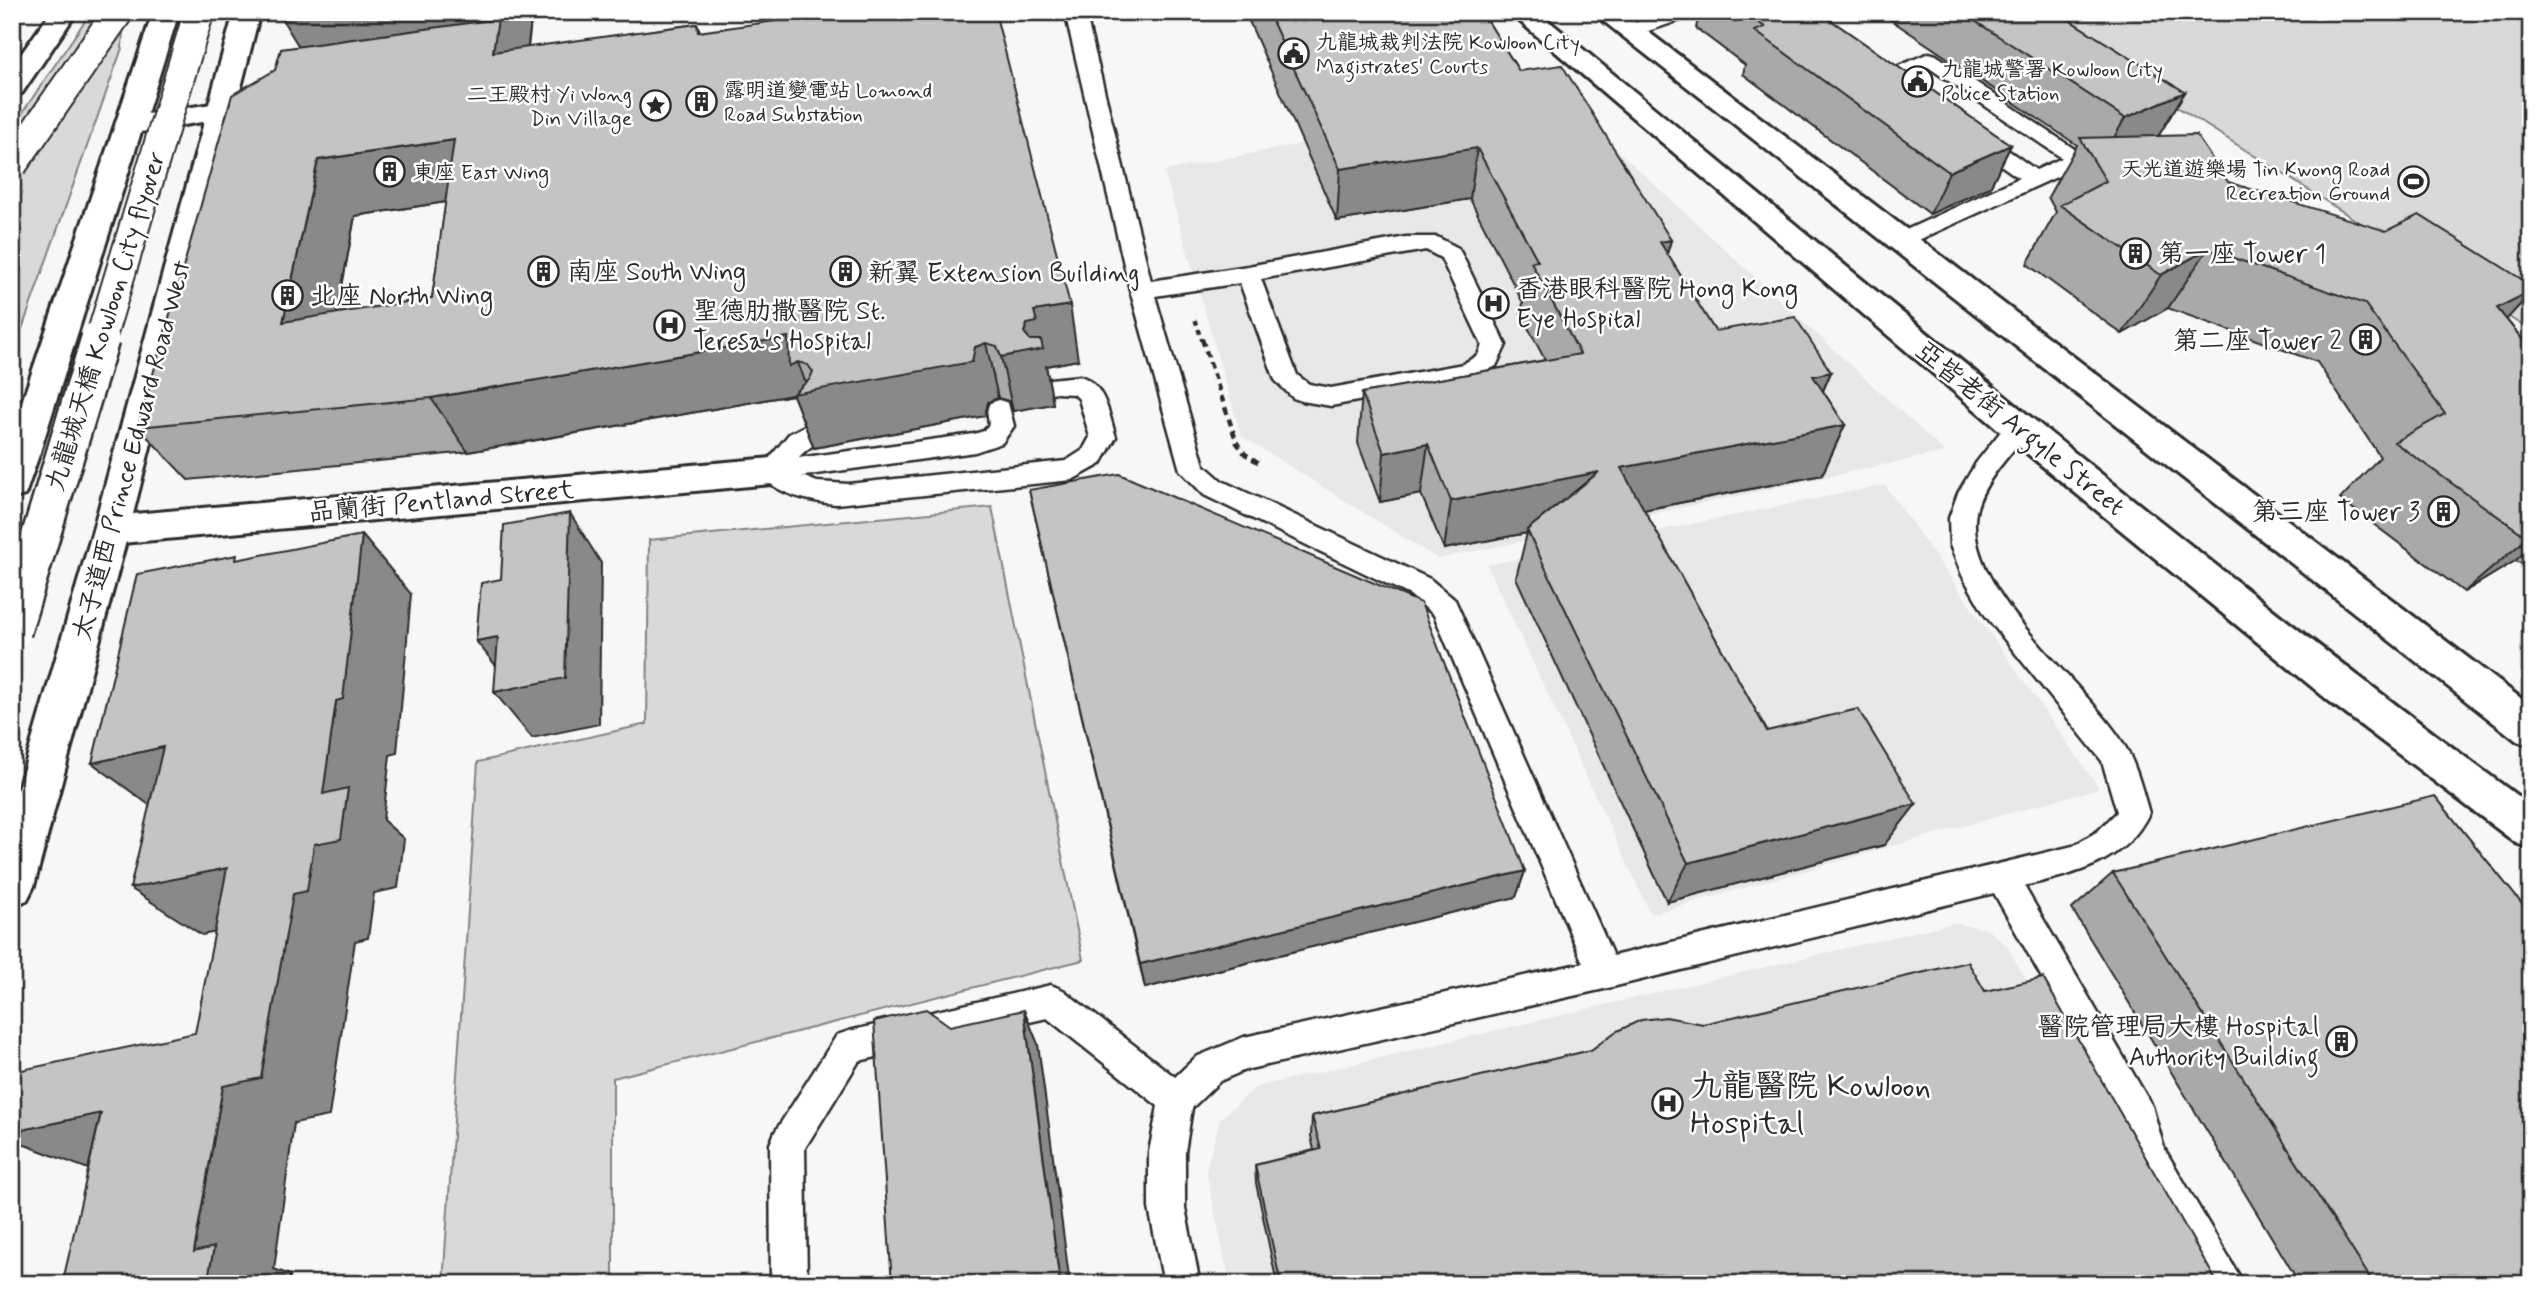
<svg xmlns="http://www.w3.org/2000/svg" width="2543" height="1296" font-family="Mynerve,'LXGW WenKai TC',sans-serif">
<style>
.built{fill:#e8e8e8}
.green{fill:#d9d9d9;stroke:#828282;stroke-width:2}
.lines{fill:none;stroke-linecap:round;stroke-linejoin:round}
.service-casing{stroke:#2b2b2b;stroke-width:5}
.minor-casing{stroke:#2b2b2b;stroke-width:6}
.tertiary-casing{stroke:#2b2b2b;stroke-width:6}
.secondary-casing{stroke:#2b2b2b;stroke-width:6}
.primary-casing{stroke:#2b2b2b;stroke-width:6}
.path-far1{stroke:#2b2b2b;stroke-width:3.5;stroke-dasharray:5 4.5;stroke-linecap:butt}
.path{stroke:#2b2b2b;stroke-width:4.5;stroke-dasharray:7 5;stroke-linecap:butt}
.service{fill:#fff;fill-rule:evenodd}
.minor{fill:#fff;fill-rule:evenodd}
.tertiary{fill:#fff;fill-rule:evenodd}
.secondary{fill:#fff;fill-rule:evenodd}
.primary{fill:#fff;fill-rule:evenodd}
.primary-bridge-far1-casing{stroke:#2b2b2b;stroke-width:33;stroke-linecap:butt}
.primary-bridge-casing{stroke:#2b2b2b;stroke-width:42;stroke-linecap:butt}
.primary-bridge-far1{stroke:#fff;stroke-width:29}
.primary-bridge{stroke:#fff;stroke-width:37}
.wall{fill:#a9a9a9;stroke:#2b2b2b;stroke-width:2;fill-rule:evenodd}
.shaded-wall{fill:#898989;stroke:#2b2b2b;stroke-width:2}
.building{fill:#c4c4c4;stroke:#2b2b2b;stroke-width:2;fill-rule:evenodd}
.labels{text-anchor:middle;stroke-width:5;stroke-linejoin:round;paint-order:stroke}
.far-poi-label{font-size:21px;fill:#2b2b2b;stroke:#fff;text-anchor:start}
.poi-label{font-size:26px;fill:#2b2b2b;stroke:#fff;text-anchor:start}
.street-label{font-size:26px;fill:#2b2b2b;stroke:#fff}
.near-poi-label{font-size:32px;fill:#2b2b2b;stroke:#fff;text-anchor:start}
</style>
<rect width="100%" height="100%" fill="#f7f7f7"/>
<filter id="ink" filterUnits="userSpaceOnUse"><feTurbulence type="fractalNoise" baseFrequency=".0143" numOctaves="2"/><feDisplacementMap in="SourceGraphic" scale="14" xChannelSelector="R" yChannelSelector="G"/><feConvolveMatrix kernelMatrix="1 2 1 2 8 2 1 2 1" color-interpolation-filters="sRGB"/></filter>
<g filter="url(#ink)">
<!-- built -->
<path class="built" d="M 1555,93 L 1945,452 L 1438,559 L 1241,436 L 1164,171 Z
M 1885,485 L 2099,788 L 1651,914 L 1487,565 Z
M 1953,923 L 1987,929 L 2007,946 L 2200,1284 L 1230,1284 L 1206,1171 L 1220,1119 L 1256,1087 Z"/>
<!-- green -->
<path class="green" d="M 91,12 L 124,12 L 122,48 L 12,357 L 12,128 Z
M 2067,12 L 2531,12 L 2531,331 L 2059,32 Z
M 992,507 L 1083,960 L 613,1078 L 613,1284 L 443,1284 L 478,762 L 647,724 L 649,540 Z"/>
<g class="lines">
<defs>
<path id="service" d="M 1065,12 L 1085,12 L 1151,281 L 1248,266 L 1406,237 L 1437,237 L 1458,248 L 1461,253 L 1506,345 L 1496,366 L 1469,380 L 1331,406 L 1302,401 L 1293,398 L 1275,380 L 1240,283 L 1155,296 L 1204,465 L 1222,481 L 1430,579 L 1455,600 L 1613,956 L 2073,846 L 2098,831 L 2117,812 L 2102,761 L 1985,615 L 1962,575 L 1950,545 L 1949,518 L 1958,493 L 1976,463 L 2009,421 L 2018,418 L 2027,421 L 2030,427 L 2027,433 C 2008,458 1977,487 1975,520 C 1971,597 2083,680 2123,743 C 2136,764 2142,789 2149,813 C 2125,864 2073,874 2024,886 L 2152,1106 L 2164,1148 L 2244,1284 L 2205,1284 L 2136,1166 L 2124,1123 L 1994,893 L 1604,989 L 1245,1070 L 1220,1081 L 1192,1108 L 1185,1152 L 1185,1208 L 1200,1284 L 1164,1284 L 1149,1208 L 1149,1152 L 1158,1106 L 1047,1018 L 859,1061 L 805,1148 L 807,1284 L 771,1284 L 770,1144 L 775,1132 L 837,1035 L 849,1031 L 1051,985 L 1063,990 L 1175,1077 L 1196,1057 L 1244,1037 L 1583,963 L 1434,615 L 1410,595 L 1204,495 L 1180,470 L 1130,290 ZM 1426,250 L 1441,258 L 1482,345 L 1478,355 L 1463,364 L 1331,388 L 1309,384 L 1297,375 L 1261,279 Z
M 1666,12 L 1694,12 L 1692,16 L 1637,35 L 1630,37 L 1620,31 L 1623,27 Z
M 1929,53 L 1936,55 L 2089,159 L 2085,164 L 1901,248 L 1893,246 L 1890,241 L 1893,236 L 2019,178 L 1967,141 L 1964,136 L 1967,131 L 1981,131 L 2036,170 L 2062,158 L 1928,67 L 1905,77 L 1920,90 L 1917,94 C 1903,98 1889,87 1881,76 L 1884,72 Z
M 1080,376 C 1105,384 1109,415 1116,437 L 1101,464 L 1072,480 L 836,504 C 812,502 772,494 759,471 L 789,434 L 818,419 L 827,422 L 830,428 C 823,440 808,447 798,458 L 974,434 L 984,431 L 989,424 L 987,409 L 990,403 L 999,400 L 1008,403 L 1014,426 L 1002,443 L 975,452 L 802,476 L 817,482 L 848,484 L 1066,461 L 1083,450 L 1090,437 L 1079,399 L 1074,394 L 1040,392 L 1037,386 L 1040,380 Z"/>
<path id="minor" d="M 23,439 L 35,443 L 40,452 L 25,495 L 12,499 L 12,442 Z
M 772,458 L 784,462 L 790,471 L 784,480 L 772,484 L 111,544 L 98,540 L 93,530 L 98,520 L 111,516 Z"/>
<path id="tertiary" d="M 153,12 L 179,12 L 147,114 L 257,97 L 267,99 L 271,105 L 267,111 L 257,113 L 141,132 L 40,452 L 35,461 L 23,465 L 12,462 L 12,432 Z"/>
<path id="secondary" d="M 51,12 L 77,12 L 22,93 L 12,95 L 12,67 Z
M 234,12 L 260,12 L 129,530 L 34,886 L 27,900 L 12,906 L 12,810 L 93,530 Z"/>
<path id="primary" d="M 1509,12 L 1538,12 C 1865,282 2189,554 2531,806 L 2531,849 L 2516,843 L 2334,705 L 2006,436 Z
M 1592,12 L 1622,12 L 2531,706 L 2531,746 L 2517,741 Z
M 23,439 L 35,443 L 40,452 C 33,464 26,470 12,474 L 12,442 Z"/>
</defs>
<!-- service casing -->
<use href="#service" class="service-casing"/>
<!-- minor casing -->
<use href="#minor" class="minor-casing"/>
<!-- tertiary casing -->
<use href="#tertiary" class="tertiary-casing"/>
<!-- secondary casing -->
<use href="#secondary" class="secondary-casing"/>
<!-- primary casing -->
<use href="#primary" class="primary-casing"/>
<!-- path-far1 -->
<path class="path-far1" d="M 1195,320 L 1202,341"/>
<!-- path -->
<path class="path" d="M 1202,339 L 1237,443 L 1245,454 L 1261,464"/>
<!-- service -->
<use href="#service" class="service"/>
<!-- minor -->
<use href="#minor" class="minor"/>
<!-- tertiary -->
<use href="#tertiary" class="tertiary"/>
<!-- secondary -->
<use href="#secondary" class="secondary"/>
<!-- primary -->
<use href="#primary" class="primary"/>
<defs>
<path id="primary-bridge-far1" d="M 12,165 L 118,12
M 100,341 L 199,12"/>
<path id="primary-bridge" d="M 12,631 L 100,339"/>
</defs>
<!-- primary-bridge-far1 casing -->
<use href="#primary-bridge-far1" class="primary-bridge-far1-casing"/>
<!-- primary-bridge casing -->
<use href="#primary-bridge" class="primary-bridge-casing"/>
<!-- primary-bridge-far1 -->
<use href="#primary-bridge-far1" class="primary-bridge-far1"/>
<!-- primary-bridge -->
<use href="#primary-bridge" class="primary-bridge"/>
</g>
<!-- wall -->
<path class="wall" d="M 284,12 L 590,12 L 531,20 L 528,48 L 697,24 L 700,31 L 1078,360 L 1046,366 L 1053,404 L 1013,411 L 1009,401 L 998,398 L 988,402 L 985,416 L 814,448 L 793,395 L 468,452 L 188,480 L 138,427 L 275,70 L 299,46 ZM 446,202 L 432,298 L 337,313 L 355,216 Z
M 1245,12 L 1482,12 L 1519,71 L 1671,240 L 1667,254 L 1715,331 L 1831,372 L 1823,391 L 1845,425 L 1822,475 L 1644,510 L 1767,731 L 1916,804 L 1884,845 L 1667,902 L 1516,578 L 1527,533 L 1444,549 L 1421,494 L 1380,502 L 1358,443 L 1362,393 L 1545,360 L 1521,314 L 1523,303 L 1470,199 L 1337,221 Z
M 1700,12 L 1819,12 L 2011,145 L 1990,187 L 1930,214 L 1743,74 L 1745,65 L 1696,28 Z
M 1879,12 L 2056,12 L 2185,92 L 2159,135 L 2156,136 L 2228,182 L 2531,293 L 2506,319 L 2531,350 L 2531,567 L 2515,561 L 2464,592 L 2340,499 L 2380,457 L 2317,362 L 2168,308 L 2122,334 L 2027,264 L 2056,212 L 2048,197 L 2077,145 Z
M 1029,490 L 1525,871 L 1516,897 L 1145,988 Z
M 2113,873 L 2531,1284 L 2300,1284 L 2072,909 Z
M 1985,991 L 2218,1284 L 1277,1284 L 1256,1183 L 1255,1165 L 1314,1150 L 1311,1136 L 1312,1116 L 1703,1024 Z"/>
<!-- shaded-wall -->
<path class="shaded-wall" d="M 331,12 L 590,12 L 531,20 L 527,53 L 321,83 L 282,19 Z
M 2185,92 L 2159,135 L 2101,161 L 2125,118 Z
M 454,140 L 485,196 L 355,216 L 325,377 L 283,322 L 318,160 Z
M 2011,145 L 1990,187 L 1930,214 L 1949,172 Z
M 1477,148 L 1470,199 L 1337,221 L 1340,169 Z
M 1671,240 L 1656,291 L 1660,242 Z
M 2208,249 L 2168,308 L 2122,334 L 2161,275 Z
M 2531,291 L 2531,293 L 2481,347 L 2497,308 Z
M 1070,305 L 1078,360 L 1046,366 L 1053,404 L 1013,411 L 1001,357 L 1024,332 L 1034,311 Z
M 788,337 L 809,391 L 975,347 L 986,343 L 998,398 L 988,402 L 985,416 L 814,448 L 793,395 L 468,452 L 431,398 Z
M 1831,372 L 1809,422 L 1813,376 Z
M 1845,425 L 1822,475 L 1607,517 L 1621,468 Z
M 1428,444 L 1421,494 L 1380,502 L 1384,453 Z
M 1599,472 L 1527,530 L 1527,533 L 1444,549 L 1451,501 Z
M 570,513 L 601,563 L 599,724 L 532,738 L 494,692 L 514,688 L 476,641 L 498,637 Z
M 362,535 L 411,594 L 397,753 L 390,755 L 383,820 L 404,839 L 398,888 L 374,893 L 368,938 L 355,941 L 329,1116 L 294,1123 L 274,1269 L 290,1275 L 289,1284 L 207,1284 L 194,1252 L 223,1086 L 289,917 L 202,935 L 130,888 L 227,868 L 293,894 L 314,844 Z
M 2531,535 L 2531,547 L 2515,561 L 2464,592 Z
M 163,747 L 163,815 L 92,763 Z
M 1916,804 L 1884,845 L 1667,902 L 1688,863 Z
M 1525,871 L 1516,897 L 1145,988 L 1140,964 Z
M 1024,1010 L 1038,1044 L 1070,1284 L 1060,1284 Z
M 101,1113 L 88,1169 L 12,1140 L 12,1132 Z"/>
<!-- building -->
<path class="building" d="M 284,12 L 331,12 L 282,19 Z
M 838,12 L 995,12 L 1070,305 L 1034,311 L 1037,322 L 1027,324 L 1024,332 L 1030,340 L 1041,340 L 1043,349 L 1001,357 L 997,346 L 986,343 L 975,347 L 972,362 L 793,394 L 809,380 L 813,372 L 808,365 L 798,362 L 789,366 L 788,337 L 431,398 L 138,427 L 232,95 L 275,70 L 281,49 L 498,19 L 493,52 L 697,24 L 698,32 ZM 454,140 L 432,298 L 283,322 L 318,160 Z
M 1268,12 L 1482,12 L 1519,71 L 1562,65 L 1671,240 L 1660,242 L 1715,331 L 1795,317 L 1831,372 L 1813,376 L 1845,425 L 1621,468 L 1767,731 L 1858,709 L 1916,804 L 1688,863 L 1527,530 L 1599,472 L 1451,501 L 1428,444 L 1384,453 L 1362,393 L 1580,354 L 1531,262 L 1538,261 L 1477,148 L 1340,169 Z
M 1744,12 L 1819,12 L 2011,145 L 1949,172 L 1755,31 L 1765,27 Z
M 1961,12 L 2056,12 L 2185,92 L 2125,118 Z
M 2196,135 L 2228,182 L 2386,231 L 2419,215 L 2531,285 L 2531,291 L 2497,308 L 2531,350 L 2531,535 L 2527,537 L 2394,442 L 2445,414 L 2365,304 L 2208,249 L 2161,275 L 2060,205 L 2106,181 L 2080,138 Z
M 1119,474 L 1421,603 L 1525,871 L 1140,964 L 1029,490 Z
M 570,513 L 565,678 L 494,692 L 498,637 L 476,641 L 481,583 L 501,579 L 504,525 Z
M 362,535 L 343,699 L 336,701 L 323,794 L 348,788 L 341,839 L 314,844 L 307,891 L 293,894 L 261,1078 L 223,1086 L 194,1252 L 214,1247 L 207,1284 L 51,1284 L 63,1281 L 101,1113 L 12,1132 L 12,1087 L 17,1071 L 195,1033 L 227,868 L 130,888 L 163,747 L 92,763 L 137,574 L 237,555 L 236,560 Z
M 2435,796 L 2531,915 L 2531,1284 L 2374,1284 L 2113,873 Z
M 1968,962 L 1985,991 L 2043,978 L 2218,1284 L 1281,1284 L 1255,1165 L 1321,1149 L 1312,1116 L 1591,1050 L 1615,1032 L 1641,1020 L 1666,1017 L 1703,1024 Z
M 926,1009 L 950,1026 L 1024,1010 L 1060,1284 L 892,1284 L 874,1021 Z"/>
</g>
<!-- icons -->
<defs>
<symbol id="civic-ring" viewBox="-11 -11 22 22"><circle r="9.5" fill="#fff" stroke="#2b2b2b" stroke-width="1.5"/><path d="M-.6-6.5H3V-4.5H.6V-3L4-1V1h2V6H-6V1h2V-1L-.6-3ZM-1.2 2.5V6h2.4V2.5Z" fill="#2b2b2b"/></symbol>
<symbol id="building-ring" viewBox="-11 -11 22 22"><circle r="9.5" fill="#fff" stroke="#2b2b2b" stroke-width="1.5"/><path d="M-4-6H4V6H1V3H-1V6H-4ZM-2.5-4.3h1.7v1.8h-1.7ZM.8-4.3h1.7v1.8H.8ZM-2.5-1h1.7V.8h-1.7ZM.8-1h1.7V.8H.8Z" fill="#2b2b2b"/></symbol>
<symbol id="sight-ring" viewBox="-11 -11 22 22"><circle r="9.5" fill="#fff" stroke="#2b2b2b" stroke-width="1.5"/><path d="M0-6L1.8-2.2L6-1.7L2.9 1.2L3.7 5.4L0 3.3L-3.7 5.4L-2.9 1.2L-6-1.7L-1.8-2.2Z" fill="#2b2b2b"/></symbol>
<symbol id="stadium-ring" viewBox="-11 -11 22 22"><circle r="9.5" fill="#fff" stroke="#2b2b2b" stroke-width="1.5"/><path d="M0-5a6.5 5 0 1 0 0 10a6.5 5 0 1 0 0-10ZM-3.5-1.8h7v3.6h-7Z" fill="#2b2b2b"/></symbol>
<symbol id="hospital-ring" viewBox="-11 -11 22 22"><circle r="9.5" fill="#fff" stroke="#2b2b2b" stroke-width="1.5"/><path d="M-5-5h3v3.5h4V-5h3V5h-3V1.5h-4V5h-3Z" fill="#2b2b2b"/></symbol>
</defs>
<g fill-rule="evenodd">
<use href="#civic-ring" x="1276" y="36" width="35" height="35"/>
<use href="#civic-ring" x="1900" y="64" width="35" height="35"/>
<use href="#building-ring" x="684" y="84" width="35" height="35"/>
<use href="#sight-ring" x="638" y="88" width="35" height="35"/>
<use href="#building-ring" x="372" y="154" width="35" height="35"/>
<use href="#stadium-ring" x="2396" y="164" width="35" height="35"/>
<use href="#building-ring" x="2118" y="236" width="35" height="35"/>
<use href="#building-ring" x="526" y="254" width="35" height="35"/>
<use href="#building-ring" x="828" y="254" width="35" height="35"/>
<use href="#building-ring" x="270" y="278" width="35" height="35"/>
<use href="#hospital-ring" x="1476" y="286" width="35" height="35"/>
<use href="#hospital-ring" x="652" y="308" width="35" height="35"/>
<use href="#building-ring" x="2348" y="322" width="35" height="35"/>
<use href="#building-ring" x="2426" y="494" width="35" height="35"/>
<use href="#building-ring" x="2324" y="1024" width="35" height="35"/>
<use href="#hospital-ring" x="1650" y="1086" width="35" height="35"/>
</g>
<g class="labels">
<!-- far-poi labels -->
<g class="far-poi-label">
<text x="1316" y="49">九龍城裁判法院 Kowloon City<tspan x="1316" dy="24">Magistrates' Courts</tspan></text>
<text x="1941" y="76">九龍城警署 Kowloon City<tspan x="1941" dy="24">Police Station</tspan></text>
<text x="724" y="97">露明道變電站 Lomond<tspan x="724" dy="24">Road Substation</tspan></text>
<text x="632" y="101" text-anchor="end">二王殿村 Yi Wong<tspan x="632" dy="24">Din Village</tspan></text>
<text x="2390" y="176" text-anchor="end">天光道遊樂場 Tin Kwong Road<tspan x="2390" dy="24">Recreation Ground</tspan></text>
<text x="413" y="179">東座 East Wing</text>
</g>
<!-- poi labels -->
<g class="poi-label">
<text x="2158" y="262">第一座 Tower 1</text>
<text x="567" y="280">南座 South Wing</text>
<text x="868" y="281">新翼 Extension Building</text>
<text x="1516" y="297">香港眼科醫院 Hong Kong<tspan x="1516" dy="30">Eye Hospital</tspan></text>
<text x="310" y="304">北座 North Wing</text>
<text x="693" y="319">聖德肋撒醫院 St.<tspan x="693" dy="30">Teresa's Hospital</tspan></text>
<text x="2342" y="349" text-anchor="end">第二座 Tower 2</text>
<text x="2420" y="520" text-anchor="end">第三座 Tower 3</text>
<text x="2319" y="1035" text-anchor="end">醫院管理局大樓 Hospital<tspan x="2319" dy="30">Authority Building</tspan></text>
</g>
<!-- street labels -->
<g class="street-label">
<text transform="translate(105 321) rotate(-73)" y="9">九龍城天橋 Kowloon City flyover</text>
<text transform="translate(2021 428) rotate(39)" y="9">亞皆老街 Argyle Street</text>
<text transform="translate(131 450) rotate(-75)" y="9">太子道西 Prince Edward Road West</text>
<text transform="translate(441 500) rotate(-5)" y="9">品蘭街 Pentland Street</text>
</g>
<!-- near-poi labels -->
<g class="near-poi-label">
<text x="1690" y="1096">九龍醫院 Kowloon<tspan x="1690" dy="37">Hospital</tspan></text>
</g>
</g>
<!-- margin -->
<rect width="2543" height="1296" fill="none" stroke="#fff" stroke-width="42"/>
<rect x="21" y="21" width="2501" height="1254" fill="none" stroke="#2b2b2b" stroke-width="2.5" filter="url(#ink)"/>
</svg>
